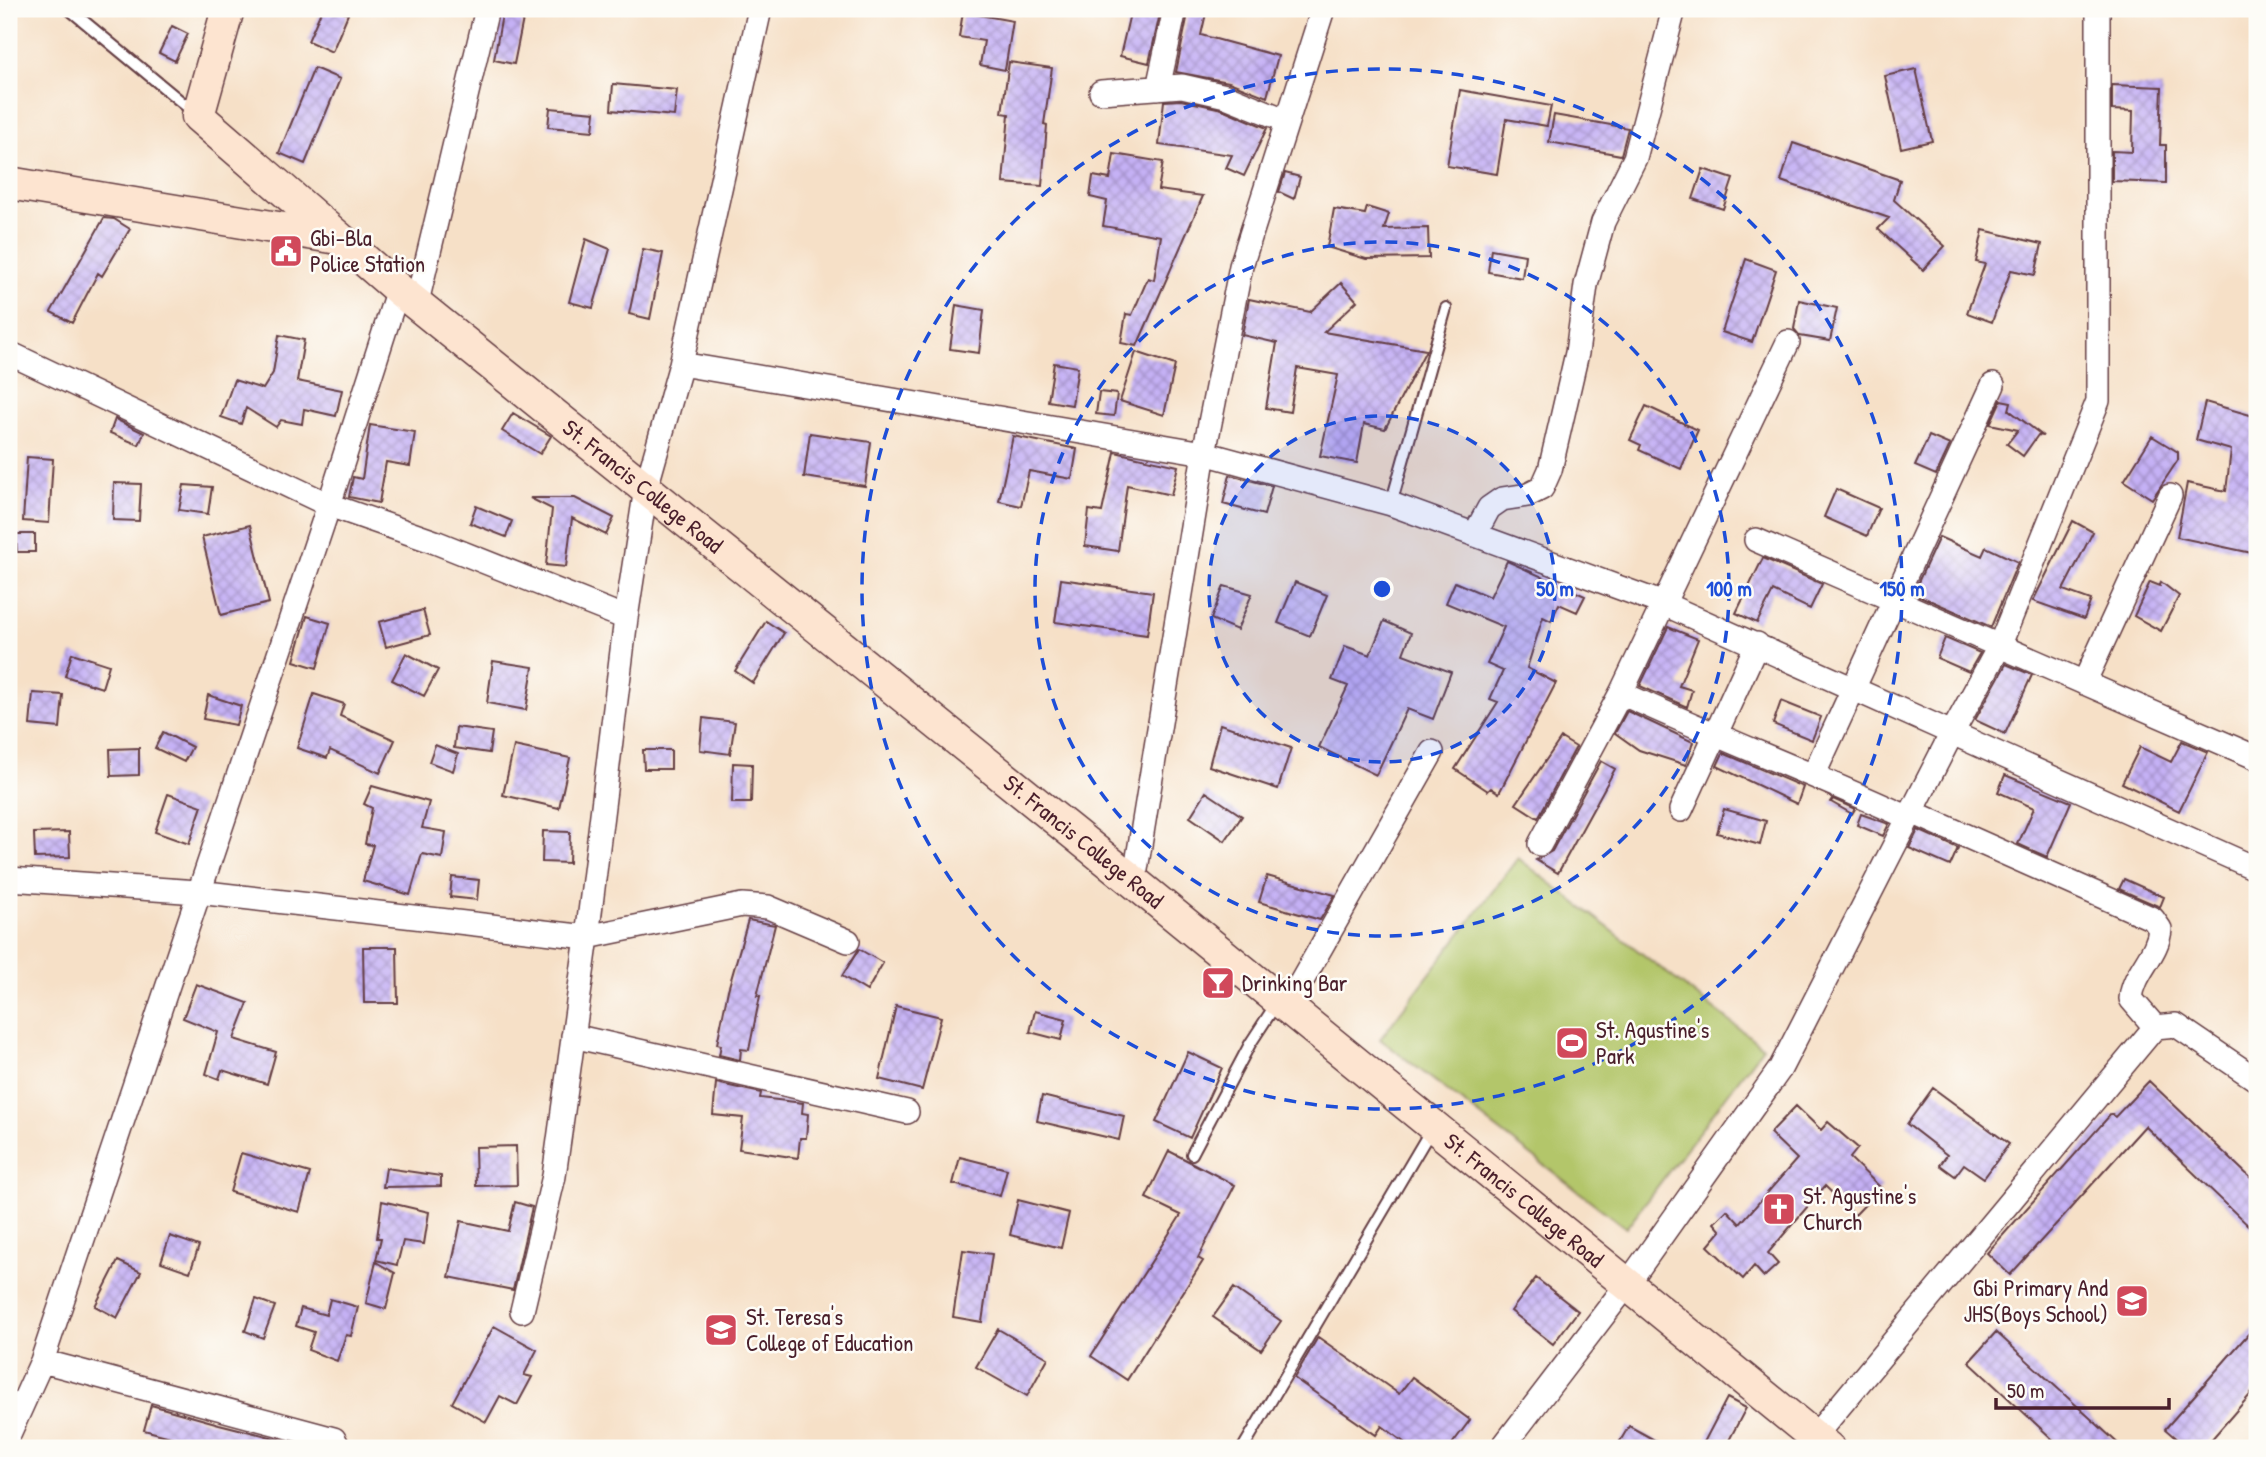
<svg xmlns="http://www.w3.org/2000/svg" width="2266" height="1457" font-family="'Patrick Hand',sans-serif">
<style>
.grass{fill:#b3c66a;stroke:#7e724a;stroke-width:2}
.building{fill:url(#building-cross-hatch)}
.lines{fill:none;stroke-linecap:round;stroke-linejoin:round}
.service-casing{stroke:#643c42;stroke-width:14}
.minor-casing{stroke:#643c42;stroke-width:26}
.secondary-casing{stroke:#643c42;stroke-width:35}
.service{stroke:#fff;stroke-width:10}
.minor{stroke:#fff;stroke-width:23}
.secondary{stroke:#fde4d0;stroke-width:32}
.ring{fill:none;stroke:#1d4ed8;stroke-width:3.5;stroke-dasharray:12 9}
.labels{text-anchor:middle;stroke-width:5;stroke-linejoin:round;paint-order:stroke}
.poi-label{font-size:23px;fill:#4a1f2b;stroke:#fdfcf7;text-anchor:start}
.street-label{font-size:23px;fill:#4a1f2b;stroke:#fdfcf7}
.centre{fill:#1d4ed8;stroke:#fdfcf7;stroke-width:3.5}
.ring-label{font-size:21px;text-anchor:middle;font-weight:bold;fill:#1d4ed8;stroke:#fdfcf7;stroke-width:5;stroke-linejoin:round;paint-order:stroke}
</style>
<defs>
<pattern id="building-cross-hatch" width="8" height="8" patternUnits="userSpaceOnUse" patternTransform="scale(1.75)"><rect width="8" height="8" fill="#c5b1f5"/><path d="M0 0l8 8M0 8l8-8" fill="none" stroke="#a28fc7"/></pattern>
</defs>
<rect width="100%" height="100%" fill="#fdfcf7"/>
<filter id="ink" filterUnits="userSpaceOnUse"><feTurbulence type="fractalNoise" baseFrequency=".0143" numOctaves="2"/><feDisplacementMap in="SourceGraphic" scale="14" xChannelSelector="R" yChannelSelector="G"/><feConvolveMatrix kernelMatrix="1 2 1 2 8 2 1 2 1" color-interpolation-filters="sRGB"/></filter>
<filter id="wash" filterUnits="userSpaceOnUse"><feTurbulence type="fractalNoise" baseFrequency=".00686" numOctaves="4" result="noise"/><feDisplacementMap in="SourceGraphic" scale="28" xChannelSelector="R" yChannelSelector="G"/><feGaussianBlur stdDeviation="1.57" result="paint"/><feColorMatrix in="noise" values="0 0 0 0 0 0 0 0 0 0 0 0 0 0 0 0 0 1.4 0 .05"/><feComposite in="paint" operator="in"/></filter>
<g filter="url(#wash)">
<rect width="100%" height="100%" fill="#f6e0c7"/>
<!-- grass -->
<path class="grass" d="M 1518,858 L 1763,1047 L 1626,1228 L 1380,1039 Z"/>
<g id="blocks">
<!-- building -->
<path class="building" d="M 322,9 L 335,9 L 348,14 L 332,52 L 308,41 Z
M 503,9 L 525,9 L 514,64 L 494,60 Z
M 1131,9 L 1161,9 L 1149,63 L 1120,56 Z
M 1189,9 L 1207,9 L 1201,35 L 1278,56 L 1267,97 L 1229,82 L 1176,72 Z
M 963,12 L 1013,21 L 1005,70 L 980,65 L 984,41 L 959,37 Z
M 172,26 L 188,34 L 175,61 L 159,53 Z
M 1009,62 L 1052,68 L 1044,124 L 1047,125 L 1042,186 L 1003,183 L 1009,114 L 1002,113 Z
M 314,68 L 340,79 L 305,164 L 279,153 Z
M 1916,69 L 1932,141 L 1901,148 L 1885,76 Z
M 613,84 L 677,90 L 674,116 L 611,110 Z
M 2112,85 L 2162,87 L 2160,145 L 2166,145 L 2166,183 L 2112,181 L 2112,151 L 2132,152 L 2133,111 L 2112,110 Z
M 1460,90 L 1551,106 L 1547,126 L 1506,119 L 1497,174 L 1447,166 Z
M 1181,100 L 1222,109 L 1267,128 L 1244,176 L 1226,168 L 1232,155 L 1159,145 L 1164,101 Z
M 550,108 L 595,112 L 593,131 L 548,127 Z
M 1554,115 L 1628,128 L 1621,155 L 1549,142 Z
M 1793,143 L 1900,180 L 1894,200 L 1945,246 L 1923,270 L 1878,229 L 1889,218 L 1781,181 Z
M 1114,154 L 1163,162 L 1158,190 L 1203,196 L 1137,346 L 1121,343 L 1126,314 L 1132,315 L 1148,278 L 1154,280 L 1161,236 L 1103,226 L 1107,201 L 1090,197 L 1093,176 L 1110,179 Z
M 1703,169 L 1733,179 L 1723,209 L 1693,199 Z
M 1285,173 L 1300,177 L 1294,199 L 1279,192 Z
M 1367,207 L 1389,214 L 1384,229 L 1428,228 L 1429,258 L 1366,259 L 1327,247 L 1334,209 L 1365,214 Z
M 104,218 L 114,219 L 130,229 L 102,276 L 98,273 L 72,323 L 51,312 Z
M 1983,230 L 2042,244 L 2035,275 L 2011,270 L 1992,322 L 1967,313 L 1985,264 L 1976,262 Z
M 586,239 L 610,249 L 593,308 L 569,302 Z
M 643,249 L 663,253 L 650,319 L 629,314 Z
M 1491,249 L 1525,255 L 1522,278 L 1488,272 Z
M 1746,259 L 1776,270 L 1752,342 L 1722,332 Z
M 1341,283 L 1357,301 L 1324,332 L 1426,350 L 1385,429 L 1364,424 L 1357,463 L 1320,456 L 1338,375 L 1297,368 L 1290,412 L 1266,408 L 1277,343 L 1242,335 L 1249,299 L 1310,312 Z
M 1799,300 L 1837,308 L 1830,341 L 1800,336 L 1794,329 Z
M 956,305 L 984,310 L 979,353 L 950,349 Z
M 279,335 L 304,340 L 297,381 L 342,390 L 336,416 L 304,409 L 302,424 L 281,420 L 276,427 L 246,408 L 241,424 L 221,417 L 234,380 L 263,389 L 273,373 Z
M 1136,352 L 1175,365 L 1164,415 L 1120,401 Z
M 1054,363 L 1078,367 L 1072,405 L 1048,401 Z
M 1099,392 L 1117,394 L 1114,416 L 1096,414 Z
M 2001,400 L 2011,402 L 2009,410 L 2043,436 L 2038,435 L 2023,456 L 2007,444 L 2018,430 L 1990,424 Z
M 2205,402 L 2257,417 L 2257,526 L 2252,553 L 2177,537 L 2187,483 L 2226,491 L 2231,450 L 2196,440 Z
M 1646,406 L 1698,430 L 1681,469 L 1639,450 L 1641,445 L 1630,440 Z
M 513,413 L 551,436 L 540,454 L 502,431 Z
M 115,419 L 144,433 L 139,445 L 110,433 Z
M 370,425 L 415,432 L 410,466 L 386,462 L 379,503 L 349,497 L 353,477 L 362,479 Z
M 810,433 L 871,442 L 865,486 L 804,477 Z
M 1013,436 L 1077,449 L 1072,479 L 1029,471 L 1021,506 L 999,501 Z
M 1929,436 L 1950,445 L 1936,475 L 1915,466 Z
M 2152,436 L 2178,452 L 2178,460 L 2152,499 L 2124,481 Z
M 1115,452 L 1178,466 L 1171,495 L 1127,485 L 1118,551 L 1085,546 L 1089,510 L 1102,512 Z
M 27,457 L 53,459 L 49,523 L 23,521 Z
M 1230,475 L 1272,486 L 1264,515 L 1223,504 Z
M 114,483 L 141,484 L 139,521 L 113,520 Z
M 184,485 L 212,487 L 208,514 L 179,510 Z
M 1836,489 L 1879,508 L 1867,536 L 1824,517 Z
M 530,498 L 575,498 L 614,518 L 606,535 L 572,518 L 566,567 L 546,565 L 552,509 Z
M 476,506 L 512,521 L 506,537 L 470,523 Z
M 2073,521 L 2093,532 L 2063,590 L 2091,600 L 2084,619 L 2033,601 Z
M 250,525 L 269,603 L 221,615 L 202,537 Z
M 16,534 L 35,534 L 35,552 L 17,552 Z
M 1939,537 L 1982,556 L 1986,547 L 2018,562 L 1991,627 L 1913,593 Z
M 1763,558 L 1822,584 L 1810,609 L 1773,591 L 1757,623 L 1736,613 Z
M 1507,561 L 1585,596 L 1577,612 L 1559,604 L 1551,621 L 1543,617 L 1527,668 L 1556,683 L 1499,793 L 1491,788 L 1488,791 L 1455,769 L 1498,702 L 1490,699 L 1503,671 L 1487,664 L 1504,627 L 1446,603 L 1455,582 L 1490,597 Z
M 1061,579 L 1153,592 L 1147,635 L 1055,622 Z
M 1295,582 L 1327,595 L 1310,636 L 1278,623 Z
M 2150,582 L 2160,586 L 2161,582 L 2179,596 L 2161,631 L 2134,616 Z
M 1224,586 L 1252,594 L 1237,630 L 1211,619 Z
M 423,610 L 430,635 L 386,647 L 379,622 Z
M 307,616 L 330,623 L 317,668 L 294,661 Z
M 766,621 L 784,633 L 753,683 L 735,671 Z
M 1384,621 L 1411,633 L 1403,654 L 1451,672 L 1433,719 L 1407,709 L 1376,775 L 1319,747 L 1348,686 L 1332,680 L 1345,646 L 1370,655 Z
M 1668,627 L 1698,639 L 1679,686 L 1692,690 L 1687,707 L 1640,686 Z
M 1945,638 L 1980,653 L 1969,672 L 1937,658 Z
M 72,653 L 109,665 L 102,688 L 65,676 Z
M 406,653 L 438,670 L 424,696 L 392,680 Z
M 493,661 L 533,667 L 526,710 L 487,703 Z
M 2006,664 L 2032,675 L 2005,734 L 1975,720 Z
M 33,693 L 63,695 L 60,728 L 30,725 Z
M 314,694 L 344,704 L 340,716 L 395,740 L 380,773 L 330,750 L 327,758 L 297,748 Z
M 208,695 L 241,706 L 236,725 L 203,719 Z
M 1781,701 L 1821,717 L 1812,740 L 1773,724 Z
M 1627,711 L 1693,742 L 1686,765 L 1639,750 L 1615,733 Z
M 703,718 L 735,722 L 730,754 L 700,750 Z
M 1220,724 L 1291,748 L 1278,789 L 1209,766 Z
M 456,727 L 492,732 L 489,753 L 454,748 Z
M 163,732 L 192,747 L 184,762 L 155,748 Z
M 1561,738 L 1576,747 L 1538,818 L 1516,804 Z
M 2182,741 L 2208,752 L 2179,811 L 2122,783 L 2140,747 L 2171,762 Z
M 435,745 L 458,754 L 453,771 L 429,762 Z
M 514,746 L 570,758 L 559,808 L 503,795 Z
M 139,748 L 139,775 L 111,776 L 110,749 Z
M 643,750 L 671,750 L 671,769 L 644,769 Z
M 1723,753 L 1803,787 L 1797,804 L 1717,766 Z
M 1601,761 L 1615,769 L 1558,873 L 1536,860 L 1552,851 Z
M 733,763 L 752,764 L 751,803 L 732,803 Z
M 2005,775 L 2071,802 L 2047,857 L 2018,844 L 2034,808 L 1998,792 Z
M 372,786 L 429,802 L 422,828 L 446,832 L 442,858 L 422,854 L 410,895 L 363,881 L 373,845 L 365,844 L 372,808 L 364,804 Z
M 1206,792 L 1242,816 L 1225,841 L 1190,817 Z
M 168,794 L 202,806 L 189,844 L 155,832 Z
M 1833,799 L 1855,809 L 1852,814 L 1831,802 Z
M 1724,809 L 1766,821 L 1760,845 L 1717,833 Z
M 1861,814 L 1889,824 L 1883,836 L 1857,825 Z
M 1918,830 L 1958,848 L 1950,866 L 1909,848 Z
M 543,831 L 570,832 L 569,863 L 542,862 Z
M 69,832 L 70,857 L 35,858 L 34,833 Z
M 1267,876 L 1335,895 L 1320,920 L 1259,902 Z
M 452,877 L 479,880 L 477,900 L 450,897 Z
M 2124,879 L 2164,897 L 2160,907 L 2119,889 Z
M 748,920 L 775,925 L 757,996 L 760,996 L 749,1050 L 741,1049 L 740,1060 L 719,1055 L 721,1045 L 717,1044 L 728,990 Z
M 363,947 L 397,947 L 398,1003 L 364,1003 Z
M 859,949 L 883,963 L 867,991 L 842,976 Z
M 196,984 L 248,1003 L 234,1039 L 276,1052 L 267,1084 L 222,1070 L 219,1079 L 206,1074 L 218,1032 L 183,1018 Z
M 896,1006 L 941,1017 L 922,1090 L 879,1079 Z
M 1035,1011 L 1066,1019 L 1061,1040 L 1030,1032 Z
M 1188,1052 L 1222,1068 L 1190,1138 L 1156,1122 Z
M 2149,1081 L 2257,1184 L 2257,1234 L 2145,1126 L 2010,1275 L 1987,1253 L 2111,1114 L 2115,1117 Z
M 716,1083 L 761,1093 L 760,1098 L 803,1103 L 802,1113 L 808,1114 L 806,1138 L 800,1138 L 798,1158 L 739,1149 L 743,1118 L 713,1115 Z
M 1933,1088 L 2009,1144 L 1984,1178 L 1964,1164 L 1955,1176 L 1940,1165 L 1947,1155 L 1907,1124 Z
M 1042,1096 L 1124,1116 L 1119,1140 L 1037,1121 Z
M 1796,1106 L 1821,1130 L 1828,1122 L 1858,1148 L 1850,1158 L 1881,1188 L 1855,1215 L 1825,1186 L 1768,1253 L 1778,1264 L 1764,1277 L 1754,1266 L 1743,1279 L 1708,1246 L 1721,1231 L 1714,1223 L 1727,1210 L 1740,1224 L 1797,1159 L 1770,1133 Z
M 516,1146 L 517,1185 L 476,1186 L 475,1147 Z
M 1169,1151 L 1235,1185 L 1198,1258 L 1203,1261 L 1127,1380 L 1091,1356 L 1181,1215 L 1146,1198 Z
M 241,1153 L 310,1173 L 299,1212 L 230,1192 Z
M 960,1157 L 1007,1169 L 1000,1196 L 953,1184 Z
M 386,1168 L 441,1176 L 441,1186 L 383,1187 Z
M 1018,1200 L 1069,1213 L 1061,1248 L 1010,1235 Z
M 382,1201 L 429,1212 L 424,1244 L 403,1241 L 397,1265 L 376,1260 L 381,1238 L 377,1238 Z
M 515,1202 L 532,1207 L 513,1290 L 449,1277 L 461,1221 L 508,1231 Z
M 170,1236 L 199,1246 L 190,1272 L 161,1262 Z
M 963,1250 L 992,1254 L 982,1322 L 953,1317 Z
M 118,1261 L 141,1272 L 117,1318 L 95,1306 Z
M 376,1262 L 395,1273 L 386,1309 L 366,1303 Z
M 1536,1278 L 1578,1311 L 1553,1344 L 1511,1311 Z
M 1234,1288 L 1281,1321 L 1261,1350 L 1213,1317 Z
M 256,1299 L 275,1306 L 263,1338 L 245,1331 Z
M 330,1299 L 358,1307 L 351,1336 L 346,1335 L 337,1361 L 308,1350 L 314,1332 L 296,1326 L 301,1308 L 326,1315 Z
M 2257,1324 L 2257,1387 L 2204,1448 L 2187,1448 L 2165,1429 Z
M 494,1326 L 537,1350 L 524,1375 L 532,1377 L 517,1405 L 500,1396 L 486,1422 L 452,1403 Z
M 998,1329 L 1048,1358 L 1027,1396 L 976,1367 Z
M 1996,1332 L 2123,1448 L 2062,1448 L 1969,1362 Z
M 1318,1337 L 1399,1394 L 1412,1377 L 1470,1420 L 1449,1448 L 1412,1448 L 1382,1426 L 1376,1435 L 1294,1378 Z
M 1727,1398 L 1746,1408 L 1725,1448 L 1701,1448 Z
M 151,1405 L 219,1424 L 314,1448 L 212,1448 L 144,1430 Z
M 1629,1426 L 1669,1448 L 1616,1448 Z"/>
</g>
</g>
<g filter="url(#ink)">
<use href="#blocks" fill-opacity="0" stroke="#643c42" stroke-width="2"/>
<g class="lines">
<defs>
<path id="service" d="M 69,9 L 196,114
M 1391,504 L 1446,308
M 1192,1154 L 1250,1044 L 1276,1004
M 1243,1448 L 1432,1128"/>
<path id="minor" d="M 1158,88 L 1175,9
M 1101,92 L 1182,86 L 1226,96 L 1285,120
M 417,302 L 487,9
M 9,353 L 329,505 L 435,542 L 626,618
M 681,364 L 760,9
M 1475,534 L 1489,508 L 1502,499 L 1528,495 L 1542,488 L 1550,470 L 1577,353 L 1586,285 L 1603,222 L 1635,158 L 1674,9
M 1756,540 L 2257,758
M 2084,683 L 2170,496
M 1621,693 C 1716,737 1814,774 1909,818
M 1814,774 L 1993,385
M 1681,810 L 1757,644
M 1912,812 L 2153,919 L 2160,929 C 2158,955 2133,972 2131,999 L 2155,1027
M 1540,844 L 1621,693 L 1788,342
M 9,879 L 198,892 L 587,937 L 554,1176 L 522,1311
M 1134,882 L 1204,453 L 1241,266 L 1323,9
M 848,941 L 768,907 L 742,905 L 587,937 L 626,618 L 646,488 L 681,364 L 1204,453 L 1391,504 L 1664,604 L 1952,733 L 1999,647 L 2098,401 L 2098,9
M 1287,1007 L 1432,752
M 573,1036 L 907,1112
M 42,1361 L 334,1439 L 339,1448
M 9,1434 L 42,1361 L 329,505 L 398,289
M 1814,1437 L 2155,1027 L 2176,1025 L 2257,1080
M 1502,1448 L 1626,1286 L 1780,1069 L 1952,733 L 2257,869"/>
<g id="secondary">
<path id="s1" d="M 228,9 L 198,116 L 398,289 L 1134,882 L 1828,1448"/>
<path d="M 9,183 L 338,238"/>
</g>
</defs>
<!-- service casing -->
<use href="#service" class="service-casing"/>
<!-- minor casing -->
<use href="#minor" class="minor-casing"/>
<!-- secondary casing -->
<use href="#secondary" class="secondary-casing"/>
<!-- service -->
<use href="#service" class="service"/>
<!-- minor -->
<use href="#minor" class="minor"/>
<!-- secondary -->
<use href="#secondary" class="secondary"/>
</g>
</g>
<!-- distance rings -->
<circle cx="1382" cy="589" r="173" fill="#1d4ed8" fill-opacity=".12"/>
<g class="ring">
<circle cx="1382" cy="589" r="173"/>
<circle cx="1382" cy="589" r="347"/>
<circle cx="1382" cy="589" r="520"/>
</g>
<!-- icons -->
<defs>
<symbol id="civic-square" viewBox="-11 -11 22 22"><rect x="-9" y="-9" width="18" height="18" rx="4" fill="#d1495b" stroke="#fdfcf7"/><path d="M-.6-6.5H3V-4.5H.6V-3L4-1V1h2V6H-6V1h2V-1L-.6-3ZM-1.2 2.5V6h2.4V2.5Z" fill="#fff"/></symbol>
<symbol id="bar-square" viewBox="-11 -11 22 22"><rect x="-9" y="-9" width="18" height="18" rx="4" fill="#d1495b" stroke="#fdfcf7"/><path d="M-6-5H6L.8 .8V4.5H3.5V6h-7V4.5H-.8V.8Z" fill="#fff"/></symbol>
<symbol id="stadium-square" viewBox="-11 -11 22 22"><rect x="-9" y="-9" width="18" height="18" rx="4" fill="#d1495b" stroke="#fdfcf7"/><path d="M0-5a6.5 5 0 1 0 0 10a6.5 5 0 1 0 0-10ZM-3.5-1.8h7v3.6h-7Z" fill="#fff"/></symbol>
<symbol id="church-square" viewBox="-11 -11 22 22"><rect x="-9" y="-9" width="18" height="18" rx="4" fill="#d1495b" stroke="#fdfcf7"/><path d="M-1.2-6h2.4v3.5h3.3v2.4h-3.3V6h-2.4V-.1h-3.3v-2.4h3.3Z" fill="#fff"/></symbol>
<symbol id="school-square" viewBox="-11 -11 22 22"><rect x="-9" y="-9" width="18" height="18" rx="4" fill="#d1495b" stroke="#fdfcf7"/><path d="M0-5L7-2L0 1L-7-2ZM-4 1L0 2.5L4 1V4Q0 6-4 4Z" fill="#fff"/></symbol>
<symbol id="university-square" viewBox="-11 -11 22 22"><rect x="-9" y="-9" width="18" height="18" rx="4" fill="#d1495b" stroke="#fdfcf7"/><path d="M0-5L7-2L0 1L-7-2ZM-4 1L0 2.5L4 1V4Q0 6-4 4Z" fill="#fff"/></symbol>
</defs>
<g fill-rule="evenodd">
<use href="#civic-square" x="267" y="232" width="38" height="38"/>
<use href="#bar-square" x="1199" y="964" width="38" height="38"/>
<use href="#stadium-square" x="1553" y="1024" width="38" height="38"/>
<use href="#church-square" x="1760" y="1190" width="38" height="38"/>
<use href="#school-square" x="2113" y="1282" width="38" height="38"/>
<use href="#university-square" x="702" y="1311" width="38" height="38"/>
</g>
<g class="labels">
<!-- poi labels -->
<g class="poi-label">
<text x="310" y="246">Gbi-Bla<tspan x="310" dy="26">Police Station</tspan></text>
<text x="1242" y="991">Drinking Bar</text>
<text x="1596" y="1038">St. Agustine's<tspan x="1596" dy="26">Park</tspan></text>
<text x="1803" y="1204">St. Agustine's<tspan x="1803" dy="26">Church</tspan></text>
<text x="2108" y="1296" text-anchor="end">Gbi Primary And<tspan x="2108" dy="26">JHS(Boys School)</tspan></text>
<text x="746" y="1325">St. Teresa's<tspan x="746" dy="26">College of Education</tspan></text>
</g>
<!-- street labels -->
<g class="street-label">
<text dy="8" stroke="none"><textPath href="#s1" startOffset="690">St. Francis College Road</textPath></text>
<text dy="8" stroke="none"><textPath href="#s1" startOffset="1256">St. Francis College Road</textPath></text>
<text dy="8" stroke="none"><textPath href="#s1" startOffset="1824">St. Francis College Road</textPath></text>
</g>
</g>
<circle cx="1382" cy="589" r="10" class="centre"/>
<g class="ring-label">
<text x="1555" y="596">50 m</text>
<text x="1729" y="596">100 m</text>
<text x="1902" y="596">150 m</text>
</g>
<!-- margin -->
<rect width="2266" height="1457" fill="none" stroke="#fdfcf7" stroke-width="35"/>
<!-- scale -->
<path d="M1996 1398v10h173v-10" fill="none" stroke="#4a1f2b" stroke-width="3.5"/>
<text x="2007" y="1398" font-size="21" fill="#4a1f2b" stroke="#fdfcf7" stroke-width="5" paint-order="stroke">50 m</text>
</svg>
